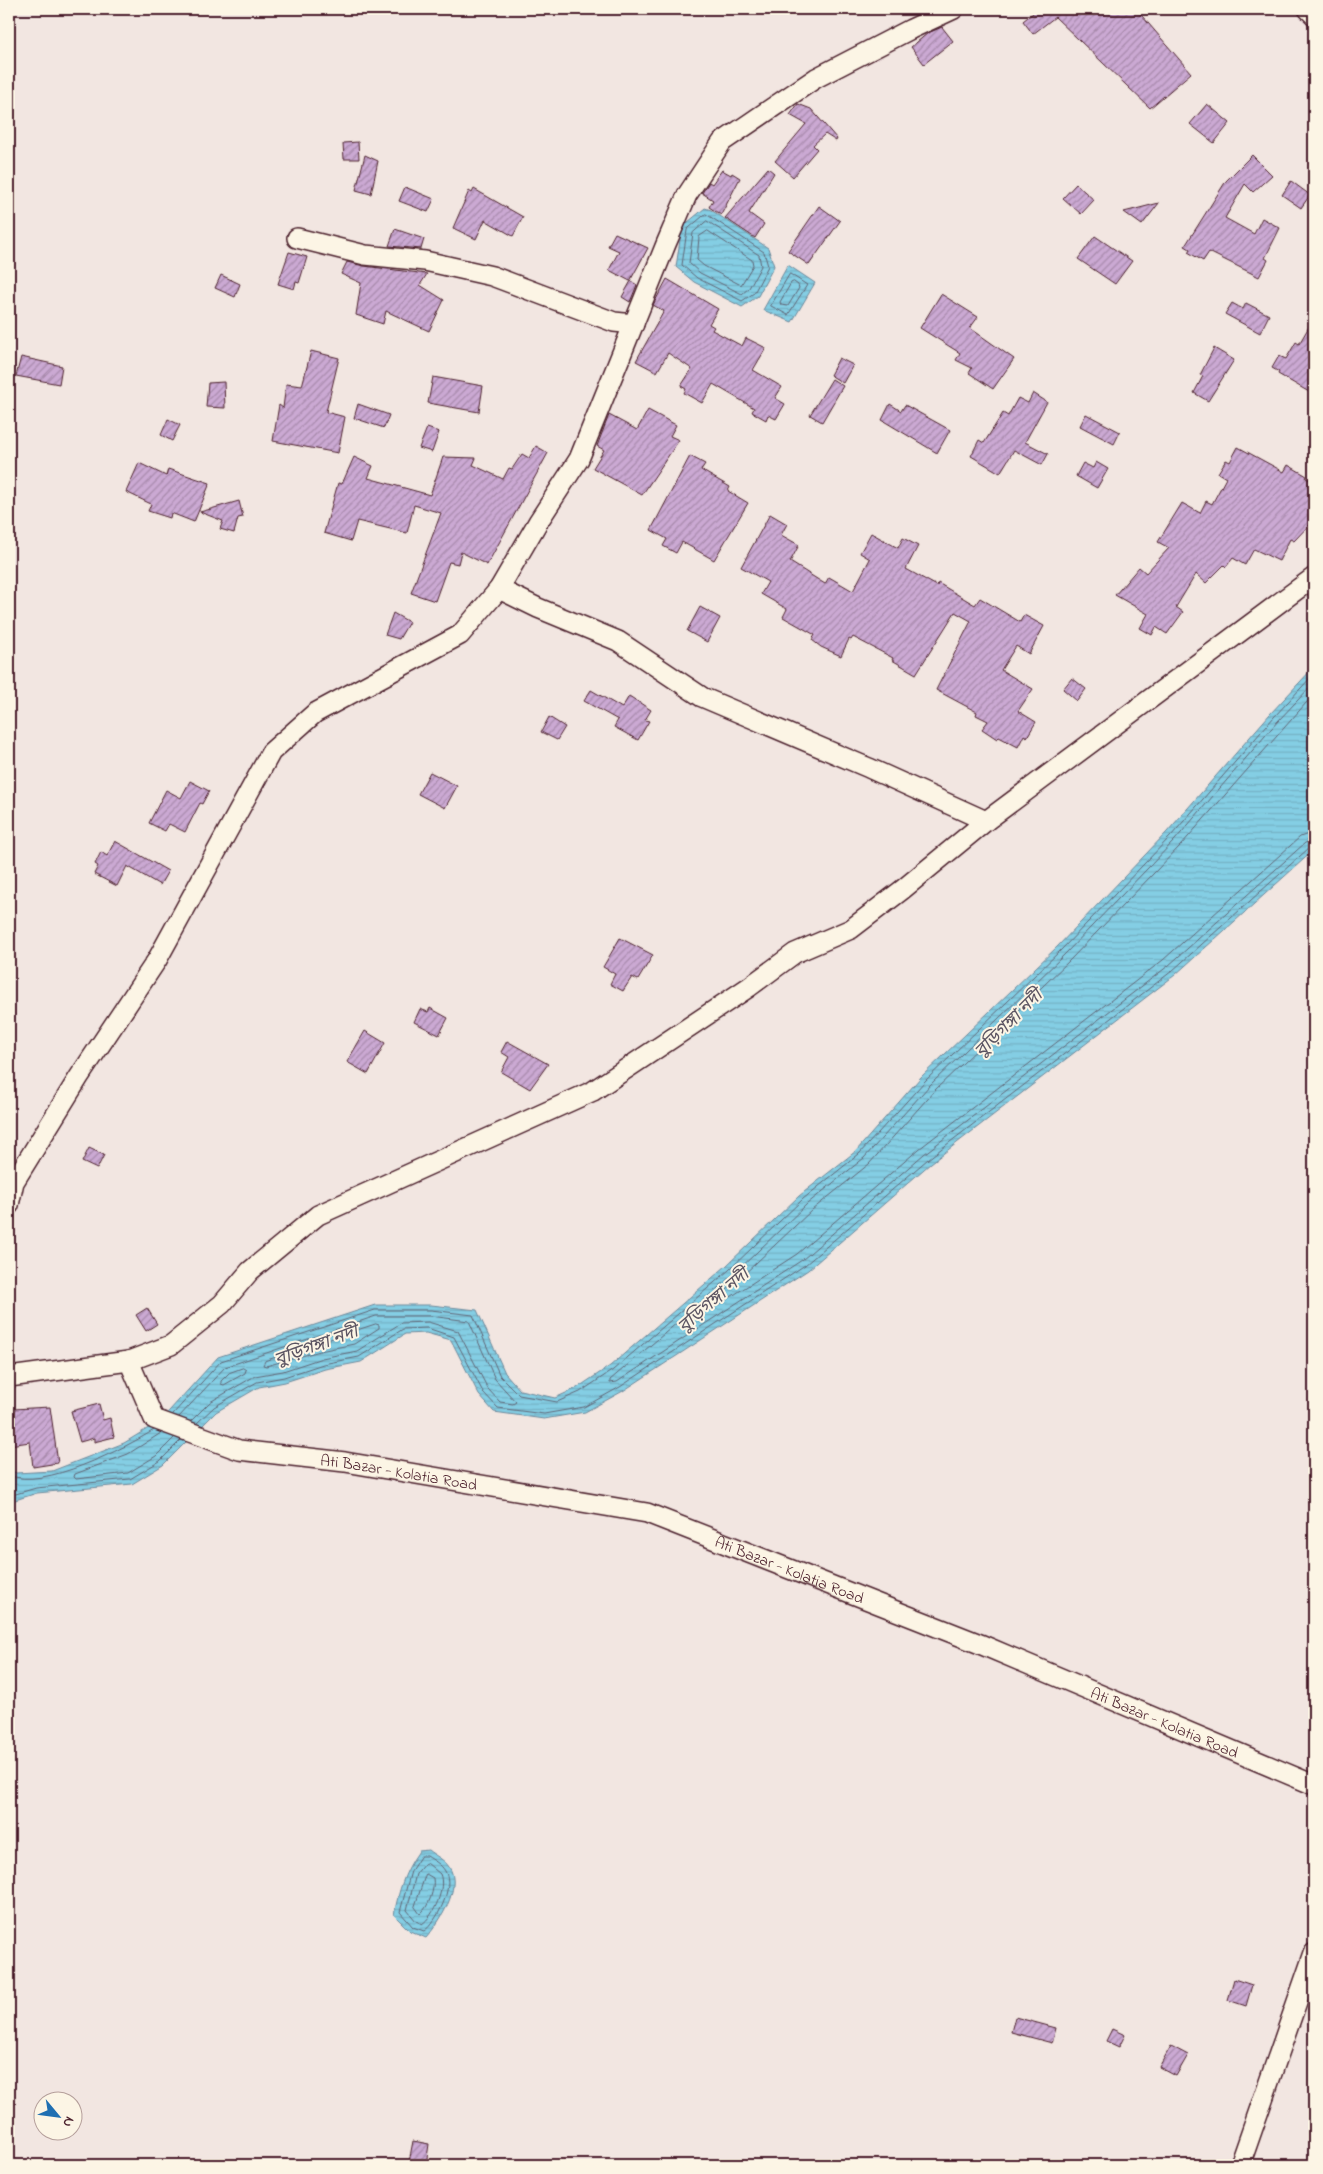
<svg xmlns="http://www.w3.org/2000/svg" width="1323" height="2174" font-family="'Indie Flower','Noto Sans Bengali',sans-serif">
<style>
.water{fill:url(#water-rules);stroke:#6d889a}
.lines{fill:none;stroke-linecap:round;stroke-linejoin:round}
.shore{stroke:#616575;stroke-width:1}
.building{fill:url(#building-hatch);stroke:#4a1f2b}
.street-casing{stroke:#4a1f2b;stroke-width:22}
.street{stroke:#fcf5e5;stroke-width:19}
.labels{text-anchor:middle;stroke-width:4;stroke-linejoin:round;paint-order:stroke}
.street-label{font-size:16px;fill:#4a1f2b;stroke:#fcf5e5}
.water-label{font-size:18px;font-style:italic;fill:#5b5462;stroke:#fcf5e5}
</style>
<defs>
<pattern id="water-rules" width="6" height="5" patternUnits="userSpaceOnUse" patternTransform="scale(1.25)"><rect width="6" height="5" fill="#84cee4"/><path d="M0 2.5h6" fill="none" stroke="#74b0c4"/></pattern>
<pattern id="building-hatch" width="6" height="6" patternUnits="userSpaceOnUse" patternTransform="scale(1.25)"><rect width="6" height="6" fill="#cba9d3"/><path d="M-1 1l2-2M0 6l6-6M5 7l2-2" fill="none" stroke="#a789ab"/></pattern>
</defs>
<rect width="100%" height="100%" fill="#f2e6e1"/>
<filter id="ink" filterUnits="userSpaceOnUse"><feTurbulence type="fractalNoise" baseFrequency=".02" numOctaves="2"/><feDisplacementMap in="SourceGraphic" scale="10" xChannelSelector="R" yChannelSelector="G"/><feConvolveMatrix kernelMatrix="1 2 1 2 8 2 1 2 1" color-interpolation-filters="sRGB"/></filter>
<g filter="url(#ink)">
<!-- water -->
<path class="water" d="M 705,208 L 711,210 L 768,248 L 774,266 L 758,296 L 742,307 L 694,282 L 676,267 L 682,227 Z
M 788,265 L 815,283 L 792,322 L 763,310 Z
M 1314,667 L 1314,850 L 1175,975 L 931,1163 L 808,1270 L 623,1391 L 585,1412 L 544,1419 L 494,1412 L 479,1395 L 451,1340 L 426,1333 L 405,1334 L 361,1362 L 325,1369 L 285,1382 L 259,1387 L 216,1412 L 163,1465 L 132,1484 L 37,1493 L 9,1502 L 9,1469 L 16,1473 L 52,1471 L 124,1443 L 160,1421 L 218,1357 L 375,1305 L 431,1305 L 477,1310 L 505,1373 L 520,1390 L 555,1398 L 577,1388 L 610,1366 L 726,1266 L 799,1196 L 856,1151 L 921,1077 L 1057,947 L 1167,832 L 1270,714 Z
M 428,1850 C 434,1855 445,1860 449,1867 C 463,1887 439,1923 426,1938 L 410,1931 L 394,1915 C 399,1890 404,1872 419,1851 Z"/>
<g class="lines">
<!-- shore -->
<path class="shore" d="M 706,214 L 764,252 L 768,266 L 754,293 L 742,301 L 697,278 L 682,265 L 687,230 Z
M 707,221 L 759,255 L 761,266 L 749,288 L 742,294 L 700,273 L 689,263 L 693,233 Z
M 708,231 L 752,260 L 753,265 L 741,285 L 704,266 L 697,260 L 699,237 Z
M 790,274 L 807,285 L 788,315 L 771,306 Z
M 794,282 L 798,285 L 799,288 L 788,306 L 781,305 L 780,302 L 791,283 Z
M 1314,683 L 1278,721 L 1175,840 L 1065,954 L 930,1085 L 864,1158 L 807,1204 L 733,1275 L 610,1380 L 610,1383 L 617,1382 L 802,1260 L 924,1154 L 1168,966 L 1305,843 L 1314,840
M 1314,694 L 1181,845 L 1070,960 L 935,1090 L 869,1164 L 812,1210 L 738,1280 L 709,1305 L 708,1309 L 712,1309 L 797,1254 L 919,1149 L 1163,960 L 1300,837 L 1314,832
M 376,1324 L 379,1325 L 379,1328 L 354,1344 L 320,1351 L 266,1366 L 263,1365 L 265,1361 Z
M 243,1368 L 246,1370 L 245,1373 L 224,1385 L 221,1384 L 221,1381 L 229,1373 Z
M 173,1414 L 221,1361 L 375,1310 L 431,1310 L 473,1315 L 500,1376 L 519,1395 L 557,1402 L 580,1392 L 613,1370 L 729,1270 L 803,1199 L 859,1154 L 925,1081 L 1061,950 L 1171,836 L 1274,717 L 1314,674
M 179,1417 L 225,1367 L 376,1316 L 430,1316 L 469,1321 L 495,1379 L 516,1402 L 513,1404 L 500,1402 L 488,1389 L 458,1331 L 428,1322 L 401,1323 L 357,1351 L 322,1358 L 283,1371 L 255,1376 L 210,1402 L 191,1421
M 197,1423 L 214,1407 L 257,1382 L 284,1377 L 323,1364 L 359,1357 L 403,1329 L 427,1328 L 454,1337 L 483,1392 L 498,1408 L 544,1414 L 584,1407 L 620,1387 L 805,1265 L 928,1159 L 1172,971 L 1309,848 L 1314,846
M 161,1433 L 128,1454 L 75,1474 L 74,1477 L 76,1479 L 128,1473 L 156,1456 L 174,1438
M 9,1475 C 42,1491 125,1448 154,1430
M 9,1496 L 36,1488 L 130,1479 L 160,1461 L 181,1440
M 421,1856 L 427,1856 C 433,1860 441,1864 445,1871 C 455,1886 437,1922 424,1931 L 413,1927 L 400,1912 L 411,1871 Z
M 427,1863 L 440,1874 C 446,1888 434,1916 422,1924 L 416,1921 L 407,1910 L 416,1874 L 424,1864 Z
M 426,1874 L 433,1878 C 435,1889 429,1907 420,1914 L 415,1907 Z"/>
</g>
<!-- building -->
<path class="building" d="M 1038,9 L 1136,9 L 1191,73 L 1150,108 L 1055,17 L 1033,34 L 1023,21 Z
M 942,27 L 953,41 L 924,64 L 911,47 L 928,33 Z
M 798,104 L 811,109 L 837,139 L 836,141 L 825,134 L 813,145 L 817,149 L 793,177 L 775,161 L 806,124 L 790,115 Z
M 1207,104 L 1230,123 L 1214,143 L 1190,124 Z
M 358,142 L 359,159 L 344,159 L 343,143 Z
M 365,155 L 378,161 L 371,194 L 356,190 Z
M 1252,155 L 1272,175 L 1253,192 L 1245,184 L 1225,218 L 1254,234 L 1262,218 L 1280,228 L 1265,258 L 1268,260 L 1259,277 L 1209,252 L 1203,261 L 1188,252 L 1190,249 L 1185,246 L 1226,181 Z
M 768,168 L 774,173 L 749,213 L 764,224 L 755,238 L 725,218 Z
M 722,170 L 731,175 L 732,173 L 740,178 L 721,215 L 709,207 L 713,200 L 702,193 L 709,182 L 712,184 Z
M 1291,181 L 1310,195 L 1301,208 L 1282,195 Z
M 1076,184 L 1094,200 L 1081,214 L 1063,198 Z
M 405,187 L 434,199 L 428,212 L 399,201 Z
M 474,189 L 523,217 L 513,236 L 485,220 L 476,239 L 453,228 L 469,191 L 472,193 Z
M 1159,203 L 1142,225 L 1124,212 Z
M 819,206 L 840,221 L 809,265 L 788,251 Z
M 395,229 L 424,239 L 421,249 L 389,246 Z
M 615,233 L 648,248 L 630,281 L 609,270 L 619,251 L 608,246 Z
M 1095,236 L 1132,261 L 1115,284 L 1078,259 Z
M 289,252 L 307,257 L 299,283 L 296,282 L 294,289 L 278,284 Z
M 347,262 L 364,266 L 427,274 L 420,285 L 444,300 L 429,331 L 386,311 L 383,324 L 356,315 L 361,283 L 341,274 Z
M 221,275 L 240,284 L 235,297 L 215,288 Z
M 667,279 L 718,309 L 709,324 L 714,327 L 712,330 L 742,346 L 746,338 L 766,348 L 753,370 L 782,387 L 775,398 L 785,404 L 776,419 L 768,415 L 766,420 L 752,412 L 754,408 L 713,384 L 702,403 L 684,393 L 686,389 L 681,386 L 692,369 L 668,353 L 657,372 L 636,361 L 664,311 L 653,305 Z
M 631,281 L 637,285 L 630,302 L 622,297 Z
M 941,294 L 978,317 L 970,328 L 1014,359 L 993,389 L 969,373 L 972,368 L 956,360 L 960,353 L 920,328 Z
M 1232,303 L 1243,309 L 1246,303 L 1269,315 L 1260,333 L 1225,314 Z
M 1314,318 L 1314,383 L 1309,392 L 1278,374 L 1279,372 L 1272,368 L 1279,356 L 1286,359 L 1296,342 L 1299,344 Z
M 1214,348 L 1234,360 L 1208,401 L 1194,393 L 1203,376 L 1200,375 Z
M 311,351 L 339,358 L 326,412 L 345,417 L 338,453 L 273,441 L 279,405 L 283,408 L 286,384 L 302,386 Z
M 21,357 L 62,366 L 59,384 L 16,376 Z
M 839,358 L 853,365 L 843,383 L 830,375 Z
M 433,377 L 483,386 L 479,412 L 428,403 Z
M 832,379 L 843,386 L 822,422 L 810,415 Z
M 224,382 L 225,408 L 206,407 L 208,383 Z
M 1033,393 L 1047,402 L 1025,442 L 1048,454 L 1042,465 L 1014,450 L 1000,473 L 971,456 L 979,440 L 984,443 L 1003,413 L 1008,416 L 1018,398 L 1028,403 Z
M 358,404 L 389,415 L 384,428 L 354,418 Z
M 890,404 L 901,411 L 905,405 L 950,430 L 937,453 L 882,420 Z
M 648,410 L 676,425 L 670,436 L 679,440 L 642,495 L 593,468 L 604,450 L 597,446 L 609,415 L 637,430 Z
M 1086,414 L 1120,432 L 1114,444 L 1080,426 Z
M 168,419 L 180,425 L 172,441 L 161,435 Z
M 427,428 L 439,432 L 432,452 L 419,448 Z
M 536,446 L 548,453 L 487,565 L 461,552 L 458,564 L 449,562 L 435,601 L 411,593 L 441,513 L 414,505 L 407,533 L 357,521 L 351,541 L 324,533 L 338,483 L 342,484 L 354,457 L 373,466 L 368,478 L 430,495 L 443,457 L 476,458 L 473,465 L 503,479 L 509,468 L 512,469 L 522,454 L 529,458 Z
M 1238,447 L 1284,472 L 1288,465 L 1307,476 L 1306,478 L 1314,482 L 1314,520 L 1294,541 L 1290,539 L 1279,561 L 1254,549 L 1245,565 L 1233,558 L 1226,567 L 1224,565 L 1206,583 L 1196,574 L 1176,607 L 1183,612 L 1167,634 L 1156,627 L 1152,635 L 1140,628 L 1148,614 L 1115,595 L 1139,567 L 1146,573 L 1169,548 L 1158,542 L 1182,503 L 1200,513 L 1206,501 L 1212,504 L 1226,478 L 1218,473 L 1226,460 L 1230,462 Z
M 690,456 L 705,464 L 701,470 L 730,487 L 728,491 L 748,503 L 714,560 L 682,542 L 676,553 L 663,546 L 667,539 L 651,530 Z
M 1096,462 L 1108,469 L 1097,488 L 1076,476 L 1083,463 L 1093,468 Z
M 139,463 L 166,476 L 168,469 L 210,483 L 194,522 L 171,513 L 170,518 L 148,511 L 151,504 L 126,492 Z
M 239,501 L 243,517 L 238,518 L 234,533 L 220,529 L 223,521 L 200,512 Z
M 770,514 L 787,524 L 781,535 L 799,545 L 790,562 L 825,584 L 829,577 L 853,591 L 870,559 L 860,553 L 871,533 L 898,548 L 903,538 L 918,546 L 906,569 L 937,586 L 938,583 L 975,605 L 980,598 L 1020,622 L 1024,615 L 1044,626 L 1029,654 L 1016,646 L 1001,670 L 1033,689 L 1018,711 L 1036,722 L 1027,737 L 1024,735 L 1018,747 L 999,737 L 997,739 L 982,729 L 988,721 L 976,715 L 977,712 L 936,690 L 971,621 L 955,612 L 916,674 L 892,660 L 893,658 L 853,637 L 851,640 L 849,639 L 841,656 L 821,647 L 812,640 L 815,635 L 783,617 L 787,609 L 761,594 L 768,582 L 741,567 Z
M 700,607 L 720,618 L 707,642 L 687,631 Z
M 393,613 L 409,622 L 399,639 L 385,635 Z
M 1072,678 L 1086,689 L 1077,701 L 1063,689 Z
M 591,690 L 622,708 L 629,696 L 651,710 L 645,720 L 649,721 L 638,740 L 614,727 L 618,720 L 584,701 Z
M 549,717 L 565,727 L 557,740 L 541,732 Z
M 430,772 L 457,786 L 445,808 L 418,794 Z
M 190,781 L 209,791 L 202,804 L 200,803 L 185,832 L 169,824 L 165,831 L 149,823 L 166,790 L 181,798 Z
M 115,841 L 168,871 L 160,885 L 127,866 L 117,886 L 94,874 L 98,866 L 95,864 L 101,852 L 107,856 Z
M 620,938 L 653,955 L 638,980 L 632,977 L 623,991 L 610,984 L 615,974 L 603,967 Z
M 430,1008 L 448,1018 L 439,1035 L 414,1022 L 420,1009 L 428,1012 Z
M 365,1031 L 385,1043 L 368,1074 L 347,1062 Z
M 507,1041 L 548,1064 L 530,1089 L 501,1072 L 509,1057 L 501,1052 Z
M 89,1148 L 104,1155 L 97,1169 L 82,1162 Z
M 147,1308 L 157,1324 L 146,1331 L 136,1315 Z
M 99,1404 L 103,1420 L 110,1418 L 114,1437 L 94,1442 L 94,1438 L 80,1442 L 71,1411 Z
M 50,1407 L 58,1463 L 33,1467 L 30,1442 L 9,1445 L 9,1423 L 13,1422 L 13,1409 Z
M 1234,1979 L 1252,1985 L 1246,2006 L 1228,2000 Z
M 1015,2017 L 1056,2028 L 1052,2043 L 1011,2032 Z
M 1112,2029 L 1125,2035 L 1119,2047 L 1106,2041 Z
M 1171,2046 L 1188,2055 L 1176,2076 L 1159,2067 Z
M 413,2141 L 429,2144 L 426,2165 L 409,2162 Z"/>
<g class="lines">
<defs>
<g id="street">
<path d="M 1308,9 L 1314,15"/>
<path d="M 297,238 L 365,255 L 425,261 L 492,276 L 614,322 L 634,324"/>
<path d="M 986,821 L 1314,577"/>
<path d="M 9,1205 L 14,1182 L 79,1077 L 157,960 L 271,752 L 315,713 L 460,635 L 499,589 L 538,522 L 579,459 L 666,244 L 687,195 L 722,142 L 816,78 L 911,29 L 954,9"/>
<path d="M 129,1361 L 171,1345 L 222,1304 L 250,1271 L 318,1215 L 593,1091 L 749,987 L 795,953 L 851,929 L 902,890 L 986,821 L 869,768 L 702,697 L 618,641 L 538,608 L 499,589"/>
<path id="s1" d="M 9,1377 L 129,1361 L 154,1419 L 239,1450 L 345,1462 L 647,1513 L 980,1644 L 1314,1785"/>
<path d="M 1240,2165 L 1314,1953"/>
</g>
</defs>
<!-- street casing -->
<use href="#street" class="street-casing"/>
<!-- street -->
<use href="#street" class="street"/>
</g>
</g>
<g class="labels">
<!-- street labels -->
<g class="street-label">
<text dy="6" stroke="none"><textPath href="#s1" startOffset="436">Ati Bazar - Kolatia Road</textPath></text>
<text dy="6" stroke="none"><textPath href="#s1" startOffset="841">Ati Bazar - Kolatia Road</textPath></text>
<text dy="6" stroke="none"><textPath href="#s1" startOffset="1246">Ati Bazar - Kolatia Road</textPath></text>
</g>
<!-- water labels -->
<g class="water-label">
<text transform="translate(1008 1023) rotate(-45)" y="6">বুড়িগঙ্গা নদী</text>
<text transform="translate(713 1300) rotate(-41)" y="6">বুড়িগঙ্গা নদী</text>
<text transform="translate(316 1345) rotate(-20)" y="6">বুড়িগঙ্গা নদী</text>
</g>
</g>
<!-- margin -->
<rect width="1323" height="2174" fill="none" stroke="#fcf5e5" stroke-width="30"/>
<rect x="15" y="15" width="1293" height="2144" fill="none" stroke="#4a1f2b" stroke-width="2" filter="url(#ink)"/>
<!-- north arrow -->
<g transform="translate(58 2116) rotate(119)"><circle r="24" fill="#fcf5e5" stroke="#b59f9b"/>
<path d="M0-4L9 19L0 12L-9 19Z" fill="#1f6fb2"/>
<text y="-8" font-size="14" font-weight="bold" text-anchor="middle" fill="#4a1f2b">N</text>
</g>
</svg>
